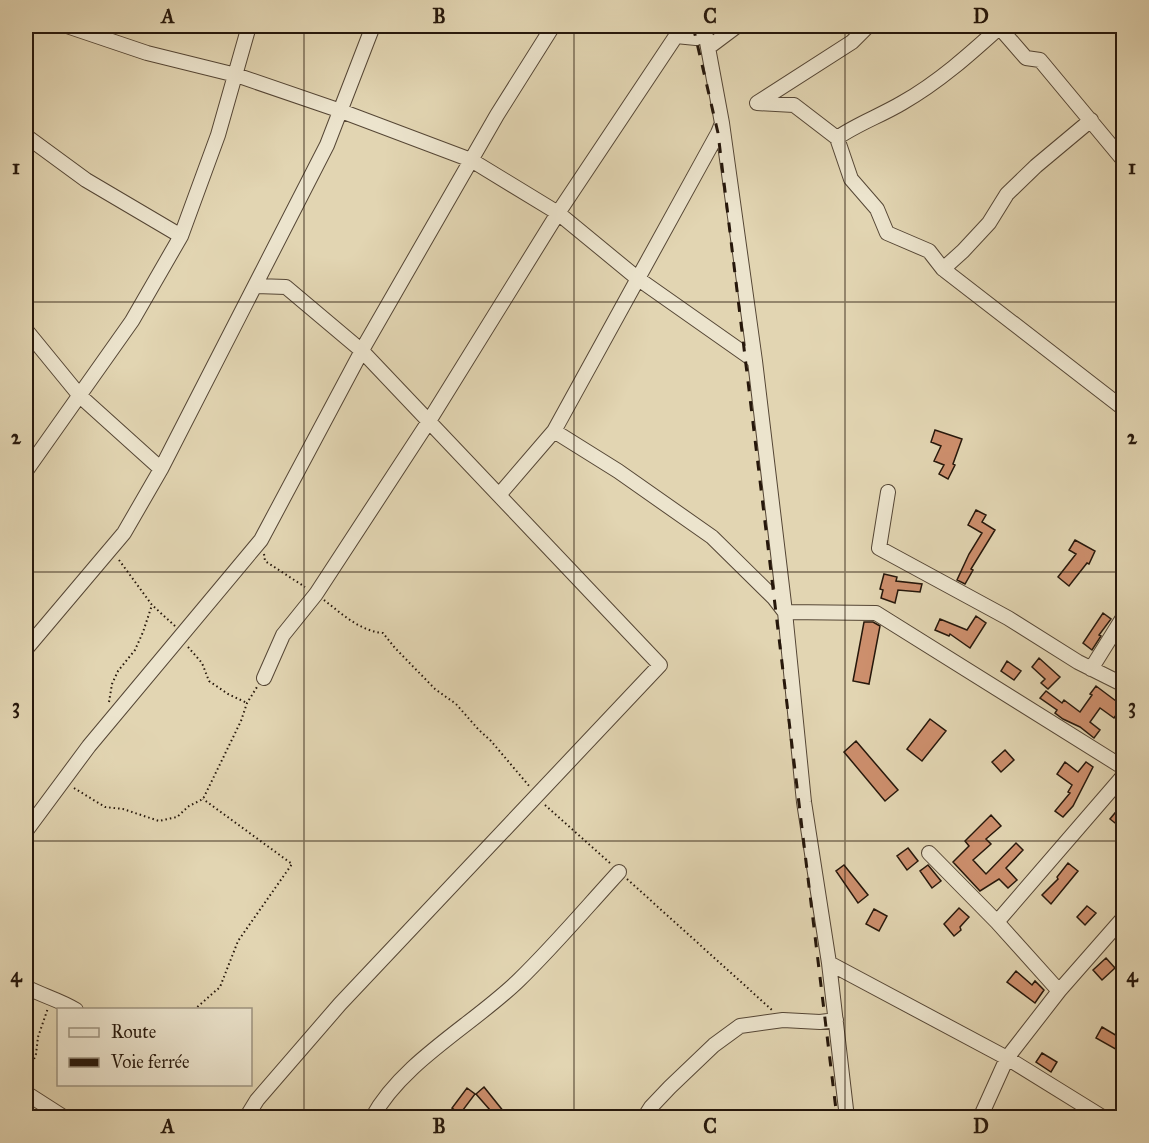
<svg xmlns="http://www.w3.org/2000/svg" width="1149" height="1143" font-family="'IM FELL Great Primer',serif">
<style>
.building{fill:#cd8f6d;stroke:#26170b;stroke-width:1.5}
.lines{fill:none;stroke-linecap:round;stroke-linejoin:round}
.minor-casing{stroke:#554635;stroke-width:16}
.path{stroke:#26170b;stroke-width:2;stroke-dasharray:1.5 3;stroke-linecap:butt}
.minor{stroke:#ece4cd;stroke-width:14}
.rail{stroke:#26170b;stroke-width:3;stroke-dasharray:10 10;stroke-linecap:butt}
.grid{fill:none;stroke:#26170b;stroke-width:1.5;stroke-opacity:0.55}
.neatline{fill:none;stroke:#26170b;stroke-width:2}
.grid-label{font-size:20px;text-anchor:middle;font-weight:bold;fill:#26170b}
</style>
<rect width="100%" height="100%" fill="#e2d5b2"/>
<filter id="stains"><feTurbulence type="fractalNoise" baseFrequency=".00333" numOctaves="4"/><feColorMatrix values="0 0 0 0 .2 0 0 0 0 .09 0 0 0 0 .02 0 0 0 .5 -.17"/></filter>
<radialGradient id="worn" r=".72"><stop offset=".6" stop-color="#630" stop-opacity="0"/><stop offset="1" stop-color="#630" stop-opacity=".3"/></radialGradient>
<!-- building -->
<path class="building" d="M 935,430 L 962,439 L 953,464 L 955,465 L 948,479 L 939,474 L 944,465 L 934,461 L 941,446 L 931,442 Z
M 976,510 L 986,515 L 982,522 L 995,530 L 971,569 L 973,570 L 965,584 L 957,580 L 969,554 L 982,533 L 968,525 Z
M 1075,540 L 1095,551 L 1089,564 L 1087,563 L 1069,586 L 1058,577 L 1076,554 L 1069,550 Z
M 884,574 L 897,577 L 896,581 L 922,584 L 920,592 L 898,590 L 895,603 L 881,598 L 883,590 L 880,589 Z
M 1103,613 L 1111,619 L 1099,635 L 1101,636 L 1092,650 L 1083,643 Z
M 976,616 L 986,623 L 970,648 L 950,634 L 949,636 L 935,630 L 940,619 L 967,630 Z
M 864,622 L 873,622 L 880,626 L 869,684 L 853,681 Z
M 1039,658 L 1060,677 L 1048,689 L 1041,683 L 1045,679 L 1032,667 Z
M 1007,661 L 1021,671 L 1014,680 L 1001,671 Z
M 1096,686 L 1120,704 L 1118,706 L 1121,708 L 1114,718 L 1100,708 L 1090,722 L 1100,730 L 1094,738 L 1080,727 L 1063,719 L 1055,713 L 1057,710 L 1040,698 L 1046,691 L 1062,703 L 1064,700 L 1080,712 L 1092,695 L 1090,694 Z
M 930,719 L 946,731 L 922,761 L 907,749 Z
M 856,741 L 898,790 L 885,801 L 844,752 Z
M 1005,750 L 1014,760 L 1001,772 L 992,762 Z
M 1065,762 L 1078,772 L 1086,762 L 1093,767 L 1073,806 L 1063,817 L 1055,811 L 1070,793 L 1068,792 L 1072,785 L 1057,774 Z
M 1124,802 L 1124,830 L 1110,819 Z
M 991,815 L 1001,826 L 986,839 L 991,844 L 973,860 L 986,874 L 1016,843 L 1023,850 L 1006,868 L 1017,880 L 1008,888 L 999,879 L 980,891 L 953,862 L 969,846 L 965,841 Z
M 908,848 L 918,861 L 907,870 L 897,856 Z
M 1068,863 L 1078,871 L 1051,904 L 1042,895 L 1058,879 L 1057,877 Z
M 844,865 L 868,895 L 858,903 L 836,871 Z
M 928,865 L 941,881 L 932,888 L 920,871 Z
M 1087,906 L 1096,913 L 1085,925 L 1077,917 Z
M 959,908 L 969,917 L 960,927 L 961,930 L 954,936 L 944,924 Z
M 874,909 L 887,916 L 879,931 L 866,924 Z
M 1106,958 L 1115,968 L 1102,980 L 1093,970 Z
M 1016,971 L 1032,985 L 1035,981 L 1044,990 L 1035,1003 L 1007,982 Z
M 1102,1027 L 1124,1040 L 1119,1051 L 1096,1038 Z
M 1042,1053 L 1057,1062 L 1051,1072 L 1036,1062 Z
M 484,1087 L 504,1112 L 497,1118 L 476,1094 Z
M 467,1088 L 475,1094 L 460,1114 L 452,1108 Z"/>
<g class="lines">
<defs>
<path id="minor" d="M 67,26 L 147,53 L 236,75 L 341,111 L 471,160 L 558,213 L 637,278 L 755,361 L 785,612
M 704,26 L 722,123 L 755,361
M 868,26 L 852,42 L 757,103 L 794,105 L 837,138 C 857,124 880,116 902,103 C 939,82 970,54 1001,26
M 999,27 L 1026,58 L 1040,60 L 1124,161
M 709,47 L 737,26
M 1091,120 L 1036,166 L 1007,194 L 989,223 L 963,251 L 943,269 L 1124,409
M 26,136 L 86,180 L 181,236
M 837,138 L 851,179 L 877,209 L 887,233 L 929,251 L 943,269
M 26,330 L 80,396 L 161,469
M 554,431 L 618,471 L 712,537 L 774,598 L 784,611
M 26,471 L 132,321 L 181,236 L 218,135 L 249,26
M 888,492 L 879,548 L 1008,618 L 1078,662 L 1124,685
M 499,495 L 554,431 L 718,133 L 722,123
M 26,649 L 124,533 L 161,469 L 327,145 L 373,26
M 1091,669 L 1124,616
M 264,678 L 283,635 L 316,594 L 429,421 L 558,213 L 676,36 L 696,38 L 704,26
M 26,831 L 89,746 L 261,540 L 366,343 L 497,115 L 553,26
M 929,853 L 997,922
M 829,963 L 804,802 L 785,612 L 876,613 L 1124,768
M 26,987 C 43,996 60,1000 76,1010
M 1059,991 L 1124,917
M 26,1093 L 65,1118
M 246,1118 L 257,1100 L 340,1004 L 660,665 L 362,351 L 286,287 L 256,286
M 372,1118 C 402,1062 474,1024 519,980 C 554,946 586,908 619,872
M 644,1118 L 651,1107 L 670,1087 L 714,1045 L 740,1026 L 783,1020 L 820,1022 L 836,1020
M 847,1118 L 829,963 L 1007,1058 L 1104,1118
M 980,1118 L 1007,1058 L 1059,991 L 997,922 L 1124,775"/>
</defs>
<!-- minor casing -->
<use href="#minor" class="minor-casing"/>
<!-- path -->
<path class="path" d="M 264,554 L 265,561 L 305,587
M 119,560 L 152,605 L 175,626
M 324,600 C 342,614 360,631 383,633 L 395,648 L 435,689 L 456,704 L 478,729 L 491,741 L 530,787
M 188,647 L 202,663 L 209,681 L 228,694 L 247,703
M 109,702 L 112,684 L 118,671 L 135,650 L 143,632 L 152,605
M 74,788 L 105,807 L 123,809 L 159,821 L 177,817 L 189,806 L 203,799 L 241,721 L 247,703 L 257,687
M 545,805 L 610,863
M 627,879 L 772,1010
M 194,1010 L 220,987 L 238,941 L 292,864 L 203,799
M 26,1080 L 36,1054 L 38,1037 L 48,1008"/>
<!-- minor -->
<use href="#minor" class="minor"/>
<!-- rail -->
<path class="rail" d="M 693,26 L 718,133 L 837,1118"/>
</g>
<!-- grid -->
<path class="grid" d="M 304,26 L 304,1118M 574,26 L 574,1118M 845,26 L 845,1118M 26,302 L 1124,302M 26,572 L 1124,572M 26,841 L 1124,841"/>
<!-- margin -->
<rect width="1149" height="1143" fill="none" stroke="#e2d5b2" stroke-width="66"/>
<!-- legend -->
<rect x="57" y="1008" width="195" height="78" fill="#ece4cd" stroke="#9d927f" stroke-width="1.5"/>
<rect x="69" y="1028" width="30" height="9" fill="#ece4cd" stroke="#9d927f" stroke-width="1.5"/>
<text x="111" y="1038" font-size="18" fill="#26170b">Route</text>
<rect x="69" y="1058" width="30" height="9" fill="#26170b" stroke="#9d927f" stroke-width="1.5"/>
<text x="111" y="1068" font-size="18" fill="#26170b">Voie ferrée</text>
<rect x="33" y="33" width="1083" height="1077" class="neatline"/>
<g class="grid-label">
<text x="168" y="23">A</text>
<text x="439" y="23">B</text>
<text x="710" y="23">C</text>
<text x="981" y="23">D</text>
<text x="16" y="174">1</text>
<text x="1132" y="174">1</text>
<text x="16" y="444">2</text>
<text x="1132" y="444">2</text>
<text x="16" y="713">3</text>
<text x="1132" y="713">3</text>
<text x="16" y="982">4</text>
<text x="1132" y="982">4</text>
<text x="168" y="1133">A</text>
<text x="439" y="1133">B</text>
<text x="710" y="1133">C</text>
<text x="981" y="1133">D</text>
</g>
<rect width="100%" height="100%" filter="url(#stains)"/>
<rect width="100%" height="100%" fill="url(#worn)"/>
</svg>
